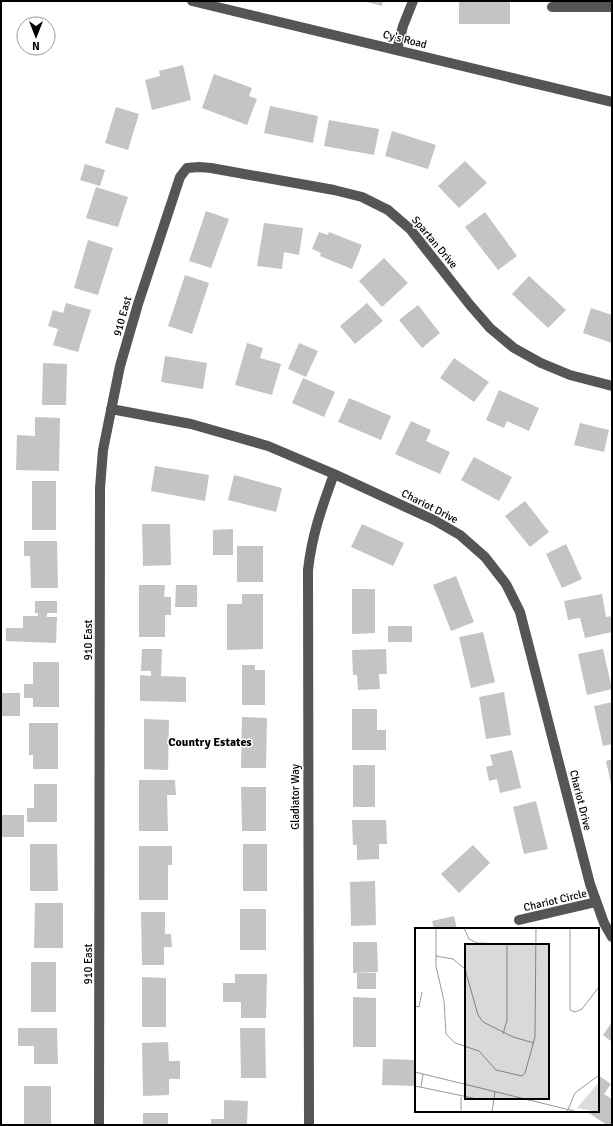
<svg xmlns="http://www.w3.org/2000/svg" width="613" height="1126" font-family="Signika,sans-serif">
<style>
.building{fill:#c4c4c4}
.lines{fill:none;stroke-linecap:round;stroke-linejoin:round}
.minor{stroke:#555;stroke-width:10}
.labels{text-anchor:middle;stroke-width:3;stroke-linejoin:round;paint-order:stroke}
.street-label{font-size:11px;fill:#000;stroke:#fff}
.neighbourhood-label{font-size:12px;font-weight:bold;fill:#000;stroke:#fff}
.inset-road{fill:none;stroke:#999;stroke-width:1}
.view{fill:#000;fill-opacity:0.15;stroke:#000;stroke-width:2}
.inset-edge{fill:none;stroke:#000;stroke-width:2}
</style>
<rect width="100%" height="100%" fill="#fff"/>
<!-- building -->
<path class="building" d="M 363,1 L 383,1 L 382,6 Z
M 459,1 L 510,1 L 510,24 L 459,24 Z
M 183,65 L 191,100 L 152,110 L 145,80 L 160,76 L 159,71 Z
M 214,74 L 252,88 L 249,96 L 257,99 L 247,125 L 202,108 Z
M 270,106 L 318,116 L 313,143 L 264,133 Z
M 116,107 L 139,114 L 128,150 L 105,143 Z
M 329,120 L 379,129 L 374,155 L 324,146 Z
M 392,131 L 436,145 L 428,169 L 385,156 Z
M 465,161 L 487,183 L 459,208 L 438,186 Z
M 85,164 L 105,170 L 100,186 L 80,180 Z
M 96,187 L 128,197 L 118,227 L 86,218 Z
M 206,211 L 229,219 L 211,268 L 189,261 Z
M 485,212 L 517,256 L 498,270 L 465,227 Z
M 264,223 L 303,228 L 299,255 L 284,252 L 282,269 L 257,266 Z
M 319,232 L 328,235 L 329,232 L 362,245 L 352,269 L 320,256 L 321,253 L 312,249 Z
M 88,240 L 113,248 L 98,295 L 74,288 Z
M 384,258 L 408,283 L 382,307 L 359,281 Z
M 185,275 L 209,283 L 192,334 L 168,326 Z
M 529,276 L 566,310 L 548,328 L 512,294 Z
M 66,303 L 91,310 L 78,352 L 53,345 L 58,329 L 48,326 L 53,310 L 63,313 Z
M 367,303 L 383,321 L 355,344 L 340,326 Z
M 418,305 L 440,333 L 422,348 L 399,320 Z
M 591,308 L 612,315 L 612,343 L 583,333 Z
M 247,343 L 263,348 L 260,358 L 281,364 L 272,395 L 235,385 Z
M 299,343 L 318,351 L 306,377 L 288,369 Z
M 165,356 L 207,363 L 203,389 L 161,382 Z
M 454,358 L 489,382 L 474,402 L 440,378 Z
M 43,363 L 67,364 L 66,405 L 42,405 Z
M 303,378 L 335,392 L 324,417 L 292,403 Z
M 499,390 L 539,408 L 529,431 L 507,421 L 504,428 L 486,420 Z
M 349,398 L 391,416 L 381,440 L 338,422 Z
M 35,417 L 60,418 L 59,471 L 16,470 L 17,435 L 35,436 Z
M 411,421 L 431,430 L 426,441 L 450,452 L 440,474 L 395,454 Z
M 580,423 L 609,430 L 604,452 L 574,445 Z
M 474,457 L 512,477 L 499,501 L 461,480 Z
M 155,466 L 209,475 L 205,501 L 151,491 Z
M 234,475 L 282,488 L 276,512 L 228,500 Z
M 32,481 L 56,481 L 56,530 L 32,530 Z
M 525,501 L 549,532 L 530,547 L 505,516 Z
M 142,524 L 170,524 L 171,565 L 143,566 Z
M 362,524 L 404,543 L 393,566 L 351,547 Z
M 233,529 L 233,555 L 213,555 L 213,530 Z
M 24,541 L 57,541 L 58,588 L 31,588 L 30,556 L 24,556 Z
M 566,544 L 582,579 L 562,588 L 546,554 Z
M 237,546 L 263,546 L 263,582 L 237,582 Z
M 456,576 L 474,622 L 451,631 L 433,585 Z
M 139,585 L 165,585 L 164,597 L 171,597 L 171,615 L 165,615 L 165,637 L 139,637 Z
M 176,585 L 197,585 L 197,607 L 175,607 Z
M 352,589 L 375,589 L 375,633 L 352,634 Z
M 242,594 L 263,594 L 263,649 L 227,650 L 227,604 L 242,604 Z
M 602,594 L 606,617 L 612,616 L 612,632 L 585,638 L 580,618 L 568,620 L 564,601 Z
M 35,601 L 57,601 L 57,613 L 47,613 L 47,617 L 57,617 L 56,643 L 6,641 L 6,628 L 23,628 L 23,616 L 38,616 L 38,613 L 35,613 Z
M 388,626 L 412,626 L 412,642 L 388,642 Z
M 483,632 L 495,682 L 471,688 L 459,637 Z
M 142,649 L 162,649 L 161,676 L 186,677 L 186,702 L 140,701 L 140,675 L 151,676 L 151,671 L 141,671 Z
M 386,649 L 387,674 L 379,674 L 380,689 L 358,690 L 357,675 L 353,675 L 352,650 Z
M 603,649 L 612,689 L 587,695 L 578,654 Z
M 33,662 L 59,662 L 59,707 L 33,707 L 33,698 L 24,698 L 24,684 L 33,684 Z
M 242,665 L 255,665 L 255,670 L 265,670 L 265,705 L 242,705 Z
M 504,692 L 511,735 L 486,739 L 479,697 Z
M 1,693 L 20,693 L 20,716 L 1,716 Z
M 612,702 L 612,744 L 603,746 L 594,706 Z
M 352,709 L 377,709 L 377,730 L 386,730 L 386,750 L 352,750 Z
M 242,717 L 267,718 L 266,768 L 241,768 Z
M 144,719 L 169,720 L 168,770 L 144,769 Z
M 29,723 L 58,723 L 58,769 L 33,769 L 33,755 L 29,755 Z
M 512,750 L 521,788 L 500,793 L 497,779 L 489,781 L 486,767 L 493,765 L 490,755 Z
M 612,759 L 612,784 L 611,784 L 606,761 Z
M 353,765 L 375,765 L 375,807 L 353,807 Z
M 139,780 L 175,780 L 176,795 L 167,795 L 168,831 L 139,831 Z
M 34,784 L 57,784 L 57,822 L 27,822 L 27,808 L 34,808 Z
M 241,787 L 266,787 L 266,831 L 242,831 Z
M 536,801 L 548,849 L 524,854 L 513,807 Z
M 1,815 L 24,815 L 24,837 L 1,837 Z
M 352,820 L 386,820 L 387,844 L 379,844 L 379,859 L 357,860 L 357,845 L 353,845 Z
M 30,844 L 57,844 L 58,891 L 30,891 Z
M 243,844 L 267,844 L 267,891 L 243,891 Z
M 473,845 L 490,863 L 459,893 L 441,874 Z
M 139,846 L 172,846 L 172,865 L 168,865 L 168,900 L 139,900 Z
M 375,881 L 376,925 L 351,926 L 350,882 Z
M 35,903 L 63,903 L 63,948 L 34,948 Z
M 240,909 L 266,909 L 266,950 L 240,950 Z
M 141,912 L 165,912 L 165,934 L 171,934 L 172,947 L 164,947 L 164,965 L 142,965 Z
M 454,916 L 457,929 L 434,929 L 432,921 Z
M 353,942 L 377,942 L 378,972 L 353,973 Z
M 31,962 L 56,962 L 56,1012 L 31,1012 Z
M 357,973 L 376,973 L 376,989 L 357,989 Z
M 235,974 L 267,974 L 266,1018 L 241,1018 L 241,1002 L 223,1002 L 223,983 L 235,983 Z
M 142,977 L 166,978 L 166,1027 L 142,1027 Z
M 353,997 L 376,998 L 376,1047 L 353,1047 Z
M 612,1022 L 612,1042 L 603,1035 Z
M 18,1028 L 57,1028 L 58,1064 L 34,1064 L 34,1046 L 18,1046 Z
M 240,1028 L 265,1028 L 266,1078 L 241,1078 Z
M 168,1042 L 169,1061 L 180,1061 L 180,1079 L 169,1079 L 169,1095 L 143,1096 L 142,1043 Z
M 383,1059 L 416,1060 L 416,1086 L 382,1085 Z
M 598,1075 L 611,1084 L 604,1094 L 612,1099 L 612,1125 L 607,1125 L 586,1111 L 598,1111 Z
M 24,1086 L 51,1086 L 51,1125 L 24,1125 Z
M 224,1100 L 248,1101 L 247,1125 L 211,1125 L 211,1119 L 224,1119 Z
M 143,1113 L 168,1113 L 168,1125 L 143,1125 Z"/>
<g class="lines">
<!-- minor -->
<path class="minor" d="M 192,1 L 612,102
M 552,7 L 612,7
M 397,50 L 403,26 L 413,1
M 111,409 L 191,424 L 268,446 L 334,474 L 434,520 L 460,535 L 485,557 L 506,584 L 520,612 L 590,884 L 604,923 L 612,937
M 519,920 L 596,902
M 99,1125 L 100,488 L 103,450 L 120,366 L 138,304 L 180,177 L 187,168 L 199,167 L 211,168 L 334,190 L 362,197 L 388,210 L 410,229 L 470,305 L 490,328 L 514,348 L 541,363 L 570,375 L 612,386
M 309,1125 L 308,570 C 312,534 322,507 334,474"/>
</g>
<g class="labels">
<!-- street labels -->
<g class="street-label">
<text transform="translate(405 39) rotate(14)" y="4">Cy's Road</text>
<text transform="translate(435 242) rotate(50)" y="4">Spartan Drive</text>
<text transform="translate(122 316) rotate(-74)" y="4">910 East</text>
<text transform="translate(430 506) rotate(27)" y="4">Chariot Drive</text>
<text transform="translate(88 640) rotate(-90)" y="4">910 East</text>
<text transform="translate(295 797) rotate(-90)" y="4">Gladiator Way</text>
<text transform="translate(581 800) rotate(76)" y="4">Chariot Drive</text>
<text transform="translate(555 900) rotate(-13)" y="4">Chariot Circle</text>
<text transform="translate(88 964) rotate(-90)" y="4">910 East</text>
</g>
<!-- neighbourhood labels -->
<g class="neighbourhood-label">
<text x="210" y="746">Country Estates</text>
</g>
</g>
<!-- overview -->
<g transform="translate(415 928)">
<rect width="184" height="184" fill="#fff"/>
<path d="M 184,154 L 184,184 L 162,180 Z" fill="#dcdcdc"/>
<path class="inset-road" d="M 21,0 L 21,38 L 29,73 L 31,106 L 40,115 L 64,123 L 81,142 L 107,148 L 110,145 L 120,109 L 121,0M 49,0 L 54,11 L 62,15 L 92,16 L 92,92 L 88,106M 155,0 L 155,82 L 160,84 L 167,81 L 184,59M 21,28 L 38,31 L 50,41 L 63,87 L 68,94 L 98,109 L 119,115M 0,78 L 4,79 L 7,64M 0,144 L 163,184M 0,158 L 58,170M 6,159 L 8,146M 46,184 L 46,169M 77,184 L 80,164M 152,184 L 160,165 L 184,147"/>
<path class="view" d="M 50,16 L 134,16 L 134,171 L 50,171 Z"/>
<rect width="184" height="184" class="inset-edge"/>
</g>
<!-- border -->
<rect width="613" height="1126" fill="none" stroke="#000000" stroke-width="4"/>
<!-- north arrow -->
<g transform="translate(36 36) rotate(180)"><circle r="19" fill="#ffffff" stroke="#999999"/>
<path d="M0-3L7 15L0 10L-7 15Z" fill="#000000"/>
<text y="-6" font-size="11" font-weight="bold" text-anchor="middle" fill="#000000">N</text>
</g>
</svg>
